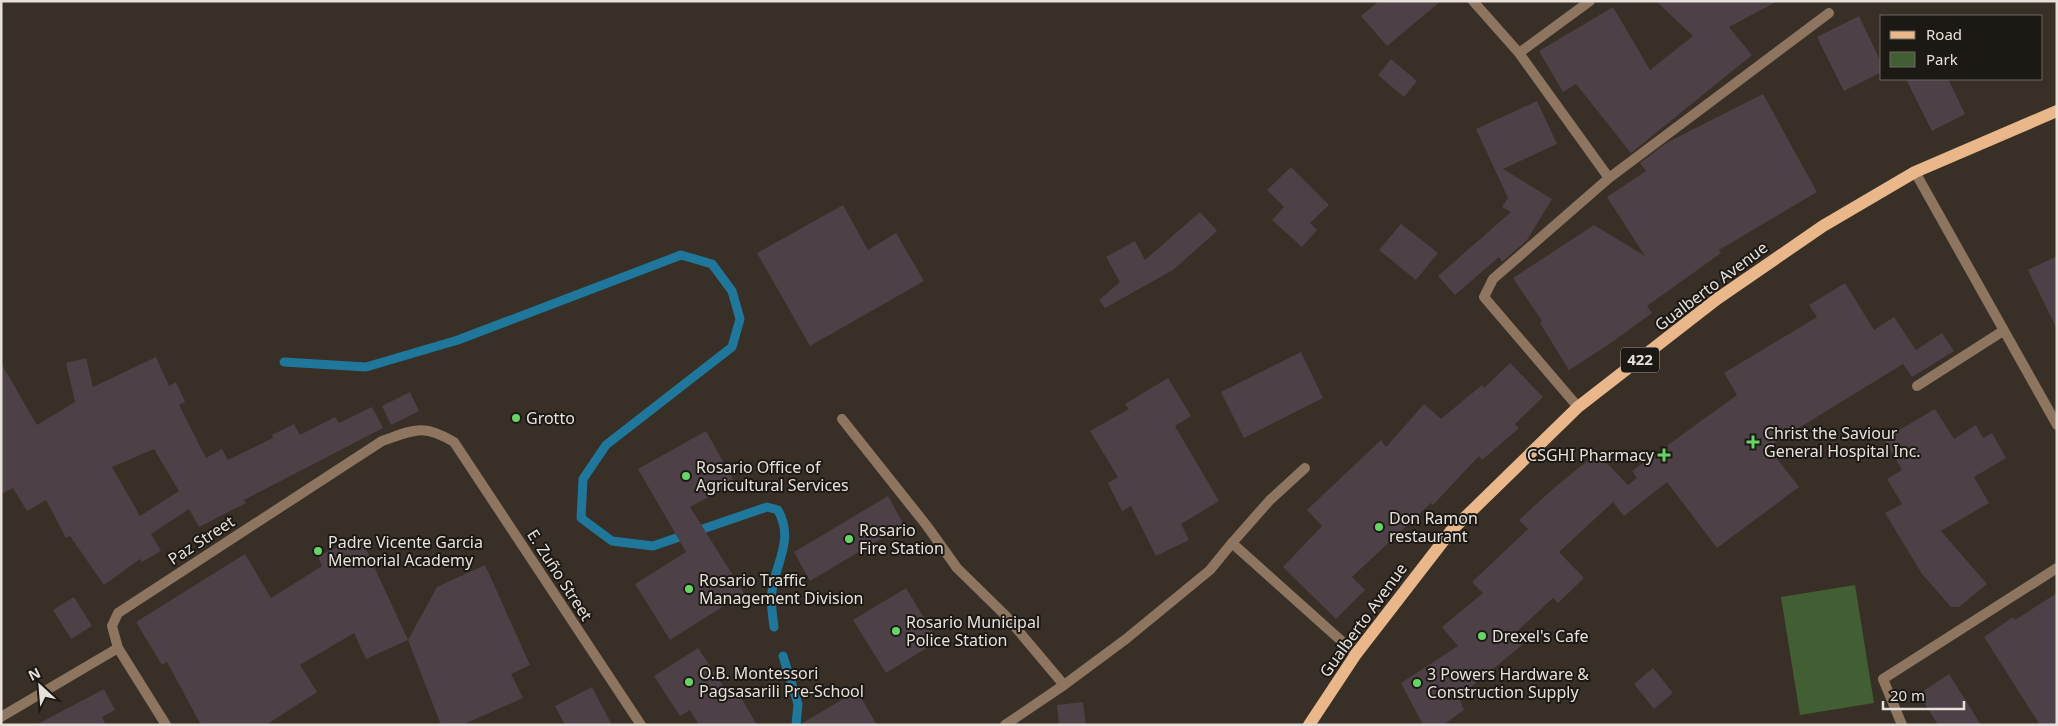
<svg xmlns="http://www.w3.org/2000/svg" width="2058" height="726" font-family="'Noto Sans',sans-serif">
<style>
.green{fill:#425f33}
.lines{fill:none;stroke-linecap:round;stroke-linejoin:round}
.stream{stroke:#20779c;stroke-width:9}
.building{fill:#4d4147;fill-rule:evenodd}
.lane{stroke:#8d755f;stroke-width:10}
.street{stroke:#8d755f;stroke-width:10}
.primary{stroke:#e9b78a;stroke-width:12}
.poi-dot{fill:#67d466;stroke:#1c1814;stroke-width:2}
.labels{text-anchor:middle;stroke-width:4;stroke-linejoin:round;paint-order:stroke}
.shield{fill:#1c1814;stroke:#aaa59f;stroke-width:1}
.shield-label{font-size:15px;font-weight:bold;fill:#e7e1db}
.street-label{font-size:16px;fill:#e7e1db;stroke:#1c1814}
.poi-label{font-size:16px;fill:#e7e1db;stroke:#1c1814;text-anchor:start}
</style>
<rect width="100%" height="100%" fill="#382f26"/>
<!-- green -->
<path class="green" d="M 1855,585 L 1874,703 L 1800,715 L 1781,597 Z"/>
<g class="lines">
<!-- stream -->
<path class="stream" d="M 284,362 L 366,367 L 458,340 L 681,255 L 712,264 L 732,291 L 740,319 L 732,347 L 606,445 L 583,479 L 581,518 L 612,541 L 653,546 L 767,507 L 778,510 C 793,538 779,557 773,585 C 770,599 772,612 774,627
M 783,656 L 798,704 L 796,725"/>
</g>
<!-- building -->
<path class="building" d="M 1379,1 L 1441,1 L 1387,46 L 1361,16 Z
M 1656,1 L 1778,1 L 1729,27 L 1752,55 L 1631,153 L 1576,84 L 1563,92 L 1539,51 L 1613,7 L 1650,70 L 1693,36 Z
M 1859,16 L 1882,64 L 1882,72 L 1844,91 L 1817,37 Z
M 1391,59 L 1417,81 L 1404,97 L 1378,75 Z
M 1906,79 L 1948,79 L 1965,114 L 1932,131 Z
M 1763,94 L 1817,192 L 1719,250 L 1721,253 L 1647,306 L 1652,313 L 1605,347 L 1569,370 L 1540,323 L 1542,321 L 1513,278 L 1594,225 L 1645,256 L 1607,197 L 1646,171 L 1640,163 L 1668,142 Z
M 1537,101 L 1557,144 L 1503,169 L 1552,199 L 1527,240 L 1502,262 L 1499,257 L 1455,295 L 1438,276 L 1511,212 L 1502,207 L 1508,198 L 1476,129 Z
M 1291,167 L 1329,205 L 1310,223 L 1317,230 L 1302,247 L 1272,220 L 1284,207 L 1267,190 Z
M 843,205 L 868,250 L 896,233 L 924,281 L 810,346 L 757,253 Z
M 1200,212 L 1217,231 L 1173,270 L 1105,308 L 1099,300 L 1120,282 L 1106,257 L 1135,241 L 1145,260 Z
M 1401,224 L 1438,253 L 1416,280 L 1379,250 Z
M 2057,256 L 2057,329 L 2028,270 Z
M 1845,283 L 1874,330 L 1894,317 L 1916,350 L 1942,333 L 1954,351 L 1912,377 L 1903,364 L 1768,447 L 1799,487 L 1717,548 L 1667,482 L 1624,516 L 1613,502 L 1559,552 L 1584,578 L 1558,603 L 1553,598 L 1513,635 L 1522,645 L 1459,697 L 1464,710 L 1443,725 L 1423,725 L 1401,683 L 1458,646 L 1442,627 L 1483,593 L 1472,582 L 1528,529 L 1519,520 L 1554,488 L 1597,453 L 1628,485 L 1637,478 L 1632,471 L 1737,395 L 1724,373 L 1817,317 L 1809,305 Z
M 1301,352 L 1323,398 L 1244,438 L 1221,392 Z
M 156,357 L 169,386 L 176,382 L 185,402 L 179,405 L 206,458 L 222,449 L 228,460 L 273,438 L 272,435 L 294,424 L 300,435 L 335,417 L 339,423 L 372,407 L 383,428 L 269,487 L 244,500 L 246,503 L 199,527 L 189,509 L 151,534 L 161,551 L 142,562 L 140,559 L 104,585 L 70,536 L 66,538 L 46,500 L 27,511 L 13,488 L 1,494 L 1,363 L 37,425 L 75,402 L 66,363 L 86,358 L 93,387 ZM 154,449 L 179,491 L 140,516 L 112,467 Z
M 1510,363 L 1543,397 L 1515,424 L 1519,428 L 1482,460 L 1479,456 L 1433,505 L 1431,503 L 1352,577 L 1365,590 L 1336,619 L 1283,567 L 1322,526 L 1307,510 L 1381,440 L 1386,447 L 1424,404 L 1441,419 L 1482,385 L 1484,388 Z
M 1168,378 L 1191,416 L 1175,426 L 1219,501 L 1181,524 L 1189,540 L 1156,556 L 1131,506 L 1122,511 L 1108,483 L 1118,477 L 1090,431 L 1129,409 L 1125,404 Z
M 410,392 L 419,411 L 391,425 L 382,406 Z
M 1935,409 L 1954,439 L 1976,425 L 1983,438 L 1992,433 L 2006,458 L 1974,477 L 1989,503 L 1941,531 L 1987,584 L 1959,607 L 1951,607 L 1922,574 L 1885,513 L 1902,504 L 1887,479 L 1902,470 L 1884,439 Z
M 706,431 L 735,483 L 690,507 L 744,593 L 670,640 L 635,584 L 686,552 L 638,469 Z
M 888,496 L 904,525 L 810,581 L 794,552 Z
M 360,536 L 408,640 L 366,659 L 354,633 L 300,665 L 317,692 L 266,725 L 201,725 L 167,662 L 162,665 L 136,622 L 245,554 L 271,598 L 322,566 L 318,556 Z
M 485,565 L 530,665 L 511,674 L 523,698 L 462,725 L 441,725 L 408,640 L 437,587 Z
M 906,588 L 938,641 L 886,673 L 853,620 Z
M 2057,593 L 2057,725 L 2040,725 L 1984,637 L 2013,617 L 2015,620 Z
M 74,597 L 92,626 L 71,639 L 53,610 Z
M 698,648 L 732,699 L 739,694 L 757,725 L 699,725 L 690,710 L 680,716 L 654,676 Z
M 1653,668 L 1673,693 L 1654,709 L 1634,684 Z
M 1949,674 L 1981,725 L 1938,725 L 1919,694 Z
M 592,687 L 612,725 L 565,725 L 555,706 Z
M 104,689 L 115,710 L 102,717 L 106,725 L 36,725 Z
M 857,691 L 877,725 L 799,725 Z
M 1083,702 L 1086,725 L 1059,725 L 1057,705 Z"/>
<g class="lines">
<!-- lane -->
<path class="lane" d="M 842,419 L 927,526 L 957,568 L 1006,616 L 1064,685
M 1005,725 L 1064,685 L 1126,639 L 1210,570 L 1232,543"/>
<!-- street -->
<path class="street" d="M 1473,1 L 1519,53 L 1609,178
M 1519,53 L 1590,1
M 1915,172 L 2057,425
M 1917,386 L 2003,331
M 1578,407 L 1484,297 L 1493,279 L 1609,178 L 1829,13
M 1305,468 L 1270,500 L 1232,543 L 1356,654
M 1,717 L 118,648
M 166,725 L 118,648 L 112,626 L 118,613 L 382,441 C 414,430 423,423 454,442 L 641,725
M 1902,725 L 1883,679 L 2057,568"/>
<!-- primary -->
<path class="primary" d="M 1309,725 L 1356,654 L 1451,531 L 1578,407 L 1717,299 L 1823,226 L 1915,172 L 2057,111"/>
</g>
<!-- markers -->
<g class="poi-dot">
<circle cx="516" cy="418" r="5"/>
<path d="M1750.5 434.5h5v5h5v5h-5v5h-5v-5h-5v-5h5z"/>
<path d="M1661.5 447.5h5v5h5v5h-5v5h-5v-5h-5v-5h5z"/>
<circle cx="686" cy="476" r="5"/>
<circle cx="1379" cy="527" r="5"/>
<circle cx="849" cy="539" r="5"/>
<circle cx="318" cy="551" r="5"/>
<circle cx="689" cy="589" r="5"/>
<circle cx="896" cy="631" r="5"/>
<circle cx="1482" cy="636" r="5"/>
<circle cx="689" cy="682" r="5"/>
<circle cx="1417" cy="683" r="5"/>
</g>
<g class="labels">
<!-- shield labels -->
<rect class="shield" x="1621" y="347.5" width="38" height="25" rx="4"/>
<g class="shield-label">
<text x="1640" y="365">422</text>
</g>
<!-- street labels -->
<g class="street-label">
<text transform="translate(1711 286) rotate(-37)" y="6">Gualberto Avenue</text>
<text transform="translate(201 540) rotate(-33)" y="6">Paz Street</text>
<text transform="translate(560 575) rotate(57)" y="6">E. Zuño Street</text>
<text transform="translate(1363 620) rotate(-54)" y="6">Gualberto Avenue</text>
</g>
<!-- poi labels -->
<g class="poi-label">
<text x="526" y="424">Grotto</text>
<text x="1764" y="439">Christ the Saviour<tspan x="1764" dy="18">General Hospital Inc.</tspan></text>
<text x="1654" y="461" text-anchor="end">CSGHI Pharmacy</text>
<text x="696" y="473">Rosario Office of<tspan x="696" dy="18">Agricultural Services</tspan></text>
<text x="1389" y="524">Don Ramon<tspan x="1389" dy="18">restaurant</tspan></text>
<text x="859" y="536">Rosario<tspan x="859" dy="18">Fire Station</tspan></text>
<text x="328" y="548">Padre Vicente Garcia<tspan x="328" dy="18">Memorial Academy</tspan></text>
<text x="699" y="586">Rosario Traffic<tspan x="699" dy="18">Management Division</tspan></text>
<text x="906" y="628">Rosario Municipal<tspan x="906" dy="18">Police Station</tspan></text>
<text x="1492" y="642">Drexel's Cafe</text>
<text x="699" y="679">O.B. Montessori<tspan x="699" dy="18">Pagsasarili Pre-School</tspan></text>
<text x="1427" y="680">3 Powers Hardware &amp;<tspan x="1427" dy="18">Construction Supply</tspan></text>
</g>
</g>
<!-- border -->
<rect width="2058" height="726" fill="none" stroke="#e7e1db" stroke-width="5"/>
<!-- legend -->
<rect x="1880" y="15" width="162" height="65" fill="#1c1814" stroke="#6d6864"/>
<rect x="1890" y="31" width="25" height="8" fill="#e9b78a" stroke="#6d6864"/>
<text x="1926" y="40" font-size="15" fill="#e7e1db">Road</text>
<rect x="1890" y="52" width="25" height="15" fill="#425f33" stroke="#6d6864"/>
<text x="1926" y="65" font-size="15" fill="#e7e1db">Park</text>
<!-- north arrow -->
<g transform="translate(40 686) rotate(334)" stroke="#1c1814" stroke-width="4" paint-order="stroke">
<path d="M0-4L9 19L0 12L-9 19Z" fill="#e7e1db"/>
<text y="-8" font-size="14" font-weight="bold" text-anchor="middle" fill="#e7e1db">N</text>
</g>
<!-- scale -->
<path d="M1883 701v8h81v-8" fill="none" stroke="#e7e1db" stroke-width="2.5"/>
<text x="1890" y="701" font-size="15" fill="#e7e1db" stroke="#1c1814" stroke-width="4" paint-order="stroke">20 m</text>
</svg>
